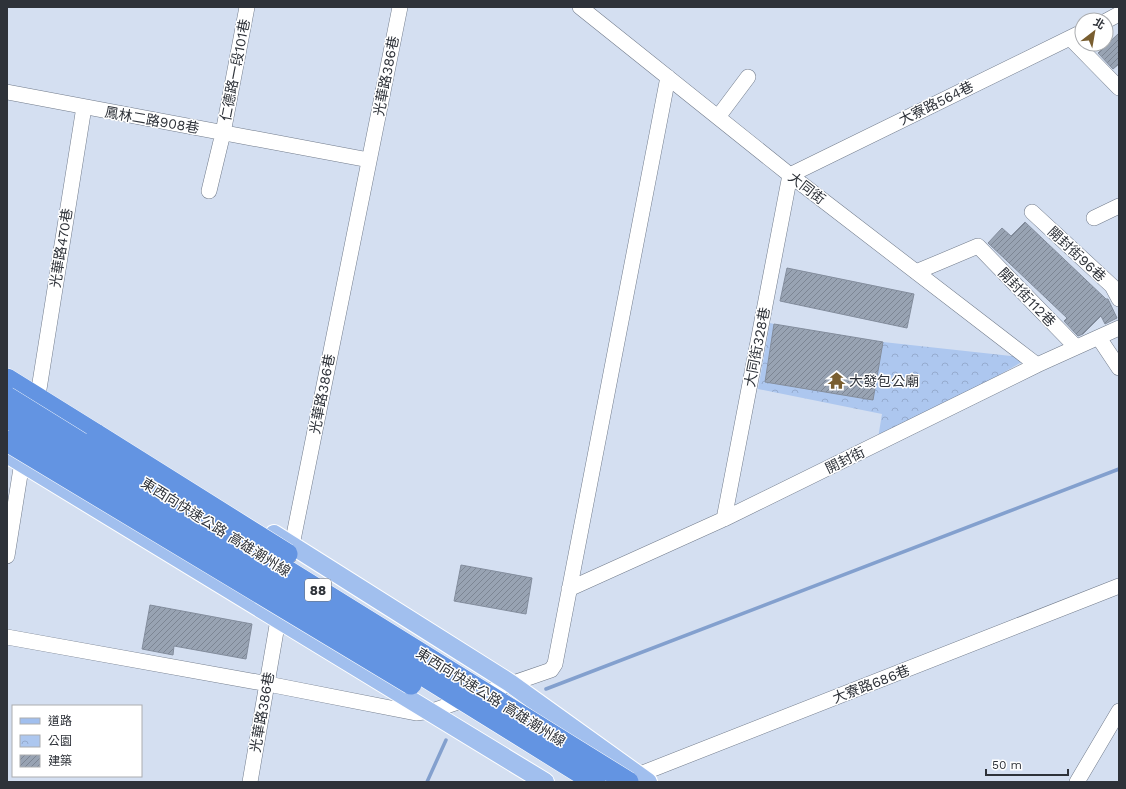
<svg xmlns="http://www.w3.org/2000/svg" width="1126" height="789" font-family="'Work Sans','Noto Sans TC',sans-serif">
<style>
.park{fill:url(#park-crowns)}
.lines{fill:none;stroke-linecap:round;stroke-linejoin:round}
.stream{stroke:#83a0ce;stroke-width:3.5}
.building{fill:url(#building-hatch);stroke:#838d9d}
.minor-casing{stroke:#717b8b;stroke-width:16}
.major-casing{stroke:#fff;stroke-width:20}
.highway-casing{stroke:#fff;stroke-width:22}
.minor{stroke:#fff;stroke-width:15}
.major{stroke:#a1bfee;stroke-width:18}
.highway{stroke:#6394e2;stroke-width:21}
.highway-bridge-casing{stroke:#fff;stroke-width:22;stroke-linecap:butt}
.highway-bridge{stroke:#6394e2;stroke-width:21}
.labels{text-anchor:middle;stroke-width:3;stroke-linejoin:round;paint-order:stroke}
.shield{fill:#fff;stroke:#6d7074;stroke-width:1}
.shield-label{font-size:13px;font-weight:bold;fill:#2e3239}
.street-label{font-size:14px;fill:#2e3239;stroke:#fff}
.poi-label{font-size:14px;fill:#2e3239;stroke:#fff;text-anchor:start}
</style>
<defs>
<pattern id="park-crowns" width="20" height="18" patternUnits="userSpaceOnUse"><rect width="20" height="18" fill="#adc7ef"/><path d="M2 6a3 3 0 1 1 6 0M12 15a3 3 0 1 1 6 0" fill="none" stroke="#95abce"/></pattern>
<pattern id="building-hatch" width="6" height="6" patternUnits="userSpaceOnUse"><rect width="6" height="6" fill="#98a3b3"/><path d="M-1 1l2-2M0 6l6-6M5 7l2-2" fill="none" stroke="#7c8593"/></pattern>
</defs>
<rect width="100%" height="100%" fill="#d4dff1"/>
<!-- park -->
<path class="park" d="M 770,323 L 774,324 L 765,382 L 873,400 L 883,342 L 1029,358 L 877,444 L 882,414 L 758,389 Z"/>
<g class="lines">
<!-- stream -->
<path class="stream" d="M 546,689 L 1119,469
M 427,782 L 446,740"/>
</g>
<!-- building -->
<path class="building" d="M 1119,33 L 1119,64 L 1113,69 L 1098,53 Z
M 1025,222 L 1106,299 L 1108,299 L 1117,318 L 1105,324 L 1101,316 L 1083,334 L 1078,336 L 1064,321 L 1067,318 L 988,243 L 1002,228 L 1011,236 Z
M 787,268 L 914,294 L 907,328 L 780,301 Z
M 774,324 L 883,342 L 873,400 L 765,382 Z
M 461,565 L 532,578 L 526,614 L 454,601 Z
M 150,605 L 252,624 L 246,659 L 174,646 L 173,655 L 142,649 Z"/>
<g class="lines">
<defs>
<path id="minor" d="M 580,7 L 790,175 L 1037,365
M 1106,21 L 1119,14
M 1070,38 L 1119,88
M 7,92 L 369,160
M 718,117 L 748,77
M 209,191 L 223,133 L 247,7
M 1032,212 L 1112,286 L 1119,299
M 1094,218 L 1119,206
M 916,272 L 978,246 L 1076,347
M 1099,338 L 1119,368
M 39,389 L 84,107
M 724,519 L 790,175 L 1082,32
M 290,555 L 400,7
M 7,556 L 22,462
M 569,589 L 724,519 L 1037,365 L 1119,328
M 7,637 L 268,684 L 416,713 L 432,711 L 551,670 L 555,664 L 668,77
M 630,778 L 1119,586
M 250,782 L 280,608
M 1077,782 L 1119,711"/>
<path id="major" d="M 7,454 L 545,782
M 274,534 L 510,683 L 648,782"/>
<path id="highway" d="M 7,379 L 97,435"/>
</defs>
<!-- minor casing -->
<use href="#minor" class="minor-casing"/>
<!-- major casing -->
<use href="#major" class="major-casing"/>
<!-- highway casing -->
<use href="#highway" class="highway-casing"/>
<!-- minor -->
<use href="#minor" class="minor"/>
<!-- major -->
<use href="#major" class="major"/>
<!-- highway -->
<use href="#highway" class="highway"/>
<defs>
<path id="highway-bridge" d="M 7,397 L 628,782
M 7,417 L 595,782
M 97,435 L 287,554
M 7,441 L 411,684"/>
</defs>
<!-- highway-bridge casing -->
<use href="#highway-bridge" class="highway-bridge-casing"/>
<!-- highway-bridge -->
<use href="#highway-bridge" class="highway-bridge"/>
</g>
<!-- icons -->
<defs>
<symbol id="temple-bare" viewBox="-9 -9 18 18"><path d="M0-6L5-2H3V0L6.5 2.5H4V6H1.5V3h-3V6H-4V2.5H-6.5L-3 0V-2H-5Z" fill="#795e30" stroke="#fff" stroke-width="2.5" paint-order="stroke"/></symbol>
</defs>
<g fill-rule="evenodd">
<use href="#temple-bare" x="824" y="368" width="25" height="25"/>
</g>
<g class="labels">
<!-- shield labels -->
<rect class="shield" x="305" y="579" width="26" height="22" rx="3"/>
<g class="shield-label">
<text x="318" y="595">88</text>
</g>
<!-- street labels -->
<g class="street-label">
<text transform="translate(235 70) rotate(-79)" y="5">仁德路一段101巷</text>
<text transform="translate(386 76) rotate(-79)" y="5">光華路386巷</text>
<text transform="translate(936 103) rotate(-26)" y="5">大寮路564巷</text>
<text transform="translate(152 120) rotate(10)" y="5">鳳林二路908巷</text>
<text transform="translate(807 188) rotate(38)" y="5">大同街</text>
<text transform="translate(61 248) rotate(-81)" y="5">光華路470巷</text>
<text transform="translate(1077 254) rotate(43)" y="5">開封街96巷</text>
<text transform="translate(1027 297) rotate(46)" y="5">開封街112巷</text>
<text transform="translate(757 347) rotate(-79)" y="5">大同街328巷</text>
<text transform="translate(322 394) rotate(-79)" y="5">光華路386巷</text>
<text transform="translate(845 460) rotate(-26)" y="5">開封街</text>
<text transform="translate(216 527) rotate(32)" y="5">東西向快速公路 高雄潮州線</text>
<text transform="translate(871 684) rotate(-21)" y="5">大寮路686巷</text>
<text transform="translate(491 697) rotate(32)" y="5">東西向快速公路 高雄潮州線</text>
<text transform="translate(262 712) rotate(-80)" y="5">光華路386巷</text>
</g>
<!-- poi labels -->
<g class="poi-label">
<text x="849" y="386">大發包公廟</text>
</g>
</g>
<!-- border -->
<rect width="1126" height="789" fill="none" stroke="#2e3239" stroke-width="16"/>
<!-- legend -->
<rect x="12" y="705" width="130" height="72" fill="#ffffff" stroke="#abadb0"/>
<rect x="20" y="718" width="20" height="6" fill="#a1bfee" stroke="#abadb0"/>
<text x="48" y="725" font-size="12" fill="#2e3239">道路</text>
<rect x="20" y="735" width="20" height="12" fill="url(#park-crowns)" stroke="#abadb0"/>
<text x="48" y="745" font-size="12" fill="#2e3239">公園</text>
<rect x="20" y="755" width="20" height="12" fill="url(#building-hatch)" stroke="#abadb0"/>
<text x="48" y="765" font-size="12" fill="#2e3239">建築</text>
<!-- north arrow -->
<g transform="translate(1094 32) rotate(31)"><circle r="19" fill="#ffffff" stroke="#abadb0"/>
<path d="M0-3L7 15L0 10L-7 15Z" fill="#795e30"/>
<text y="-6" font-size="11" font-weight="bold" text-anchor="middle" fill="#2e3239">北</text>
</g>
<!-- scale -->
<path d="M986 769v6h82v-6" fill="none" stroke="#2e3239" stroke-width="2"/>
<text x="992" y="769" font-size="12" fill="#2e3239" stroke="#ffffff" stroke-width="3" paint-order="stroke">50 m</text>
</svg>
